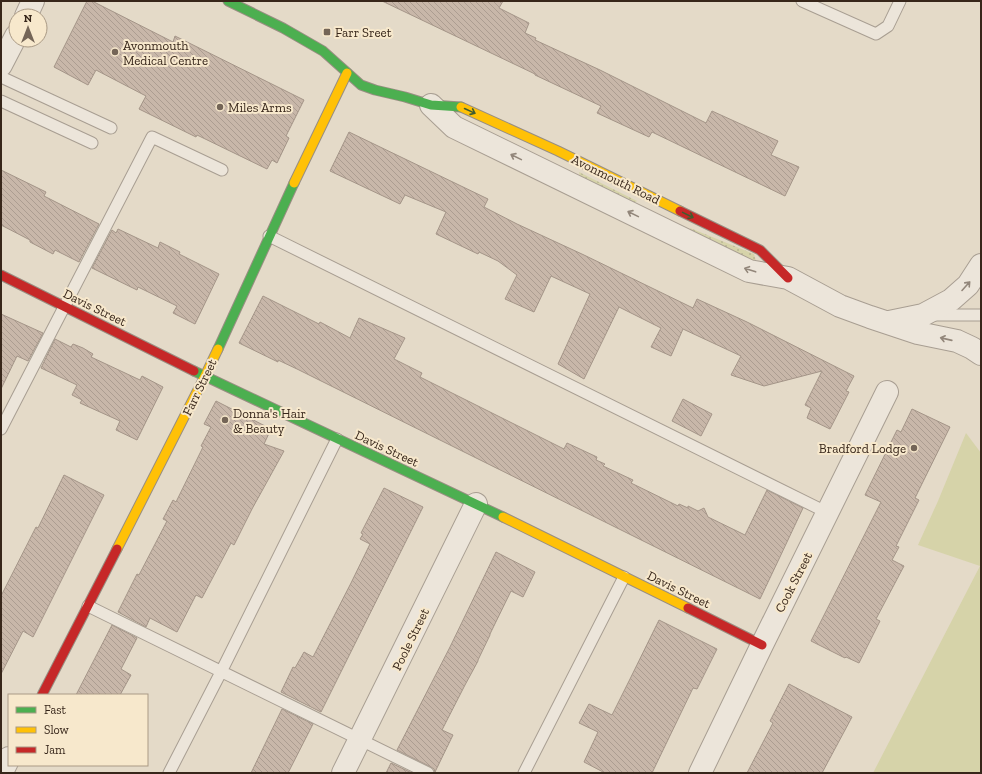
<svg xmlns="http://www.w3.org/2000/svg" width="982" height="774" font-family="'Zilla Slab',serif">
<style>
.grass{fill:url(#grass-dots)}
.park{fill:#d6d3a9}
.building{fill:url(#building-back-hatch);stroke:#a49588}
.lines{fill:none;stroke-linecap:round;stroke-linejoin:round}
.lane-casing{stroke:#a89e92;stroke-width:13}
.street-casing{stroke:#a89e92;stroke-width:24}
.fast-casing{stroke:#988e82;stroke-width:11}
.slow-casing{stroke:#988e82;stroke-width:11}
.jam-casing{stroke:#988e82;stroke-width:11}
.lane{stroke:#ece5da;stroke-width:11}
.street{stroke:#ece5da;stroke-width:22}
.fast{stroke:#4caf50;stroke-width:9}
.slow{stroke:#ffc107;stroke-width:9}
.jam{stroke:#c62828;stroke-width:9}
.oneway{stroke:#3f5d30}
.oneway2{stroke:#92867a}
.poi-dot{fill:#746557;stroke:#f7e8cc;stroke-width:1.5}
.labels{text-anchor:middle;stroke-width:4;stroke-linejoin:round;paint-order:stroke}
.poi-label{font-size:13px;fill:#37261a;stroke:#f7e8cc;text-anchor:start}
.street-label{font-size:13px;fill:#37261a;stroke:#f7e8cc}
</style>
<defs>
<pattern id="grass-dots" width="8" height="8" patternUnits="userSpaceOnUse"><rect width="8" height="8" fill="#d6d3a9"/><path d="M2 2h.1M6 6h.1" fill="none" stroke="#b8b591" stroke-width="1.8" stroke-linecap="round"/></pattern>
<pattern id="building-back-hatch" width="6" height="6" patternUnits="userSpaceOnUse"><rect width="6" height="6" fill="#c8b7a9"/><path d="M-1 5l2 2M0 0l6 6M5-1l2 2" fill="none" stroke="#ac9d91"/></pattern>
</defs>
<rect width="100%" height="100%" fill="#e4dac8"/>
<!-- grass -->
<path class="grass" d="M 579,172 L 637,201 L 631,205 L 580,179 Z
M 690,228 L 754,254 L 756,261 L 750,265 L 692,235 Z"/>
<!-- park -->
<path class="park" d="M 966,433 L 981,453 L 981,773 L 873,773 L 980,566 L 918,545 L 938,501 Z"/>
<!-- building -->
<path class="building" d="M 87,1 L 92,1 L 173,42 L 175,36 L 304,100 L 286,136 L 289,138 L 277,163 L 272,160 L 267,169 L 197,135 L 196,137 L 139,109 L 146,96 L 96,70 L 88,85 L 54,67 Z
M 382,1 L 503,1 L 499,8 L 529,23 L 525,33 L 536,38 L 535,40 L 600,70 L 706,123 L 712,111 L 778,141 L 771,155 L 799,167 L 785,196 L 652,132 L 649,137 L 597,113 L 601,106 L 535,75 L 535,74 Z
M 349,132 L 488,199 L 484,207 L 517,224 L 584,255 L 693,308 L 697,299 L 747,322 L 854,376 L 846,391 L 849,392 L 830,429 L 807,418 L 811,408 L 805,405 L 822,371 L 764,386 L 731,375 L 741,356 L 683,329 L 671,356 L 651,347 L 661,328 L 619,307 L 584,379 L 558,364 L 590,294 L 551,276 L 534,312 L 505,299 L 517,275 L 498,261 L 479,252 L 478,254 L 436,234 L 446,212 L 405,195 L 400,204 L 330,171 Z
M 1,170 L 46,192 L 44,196 L 99,224 L 79,262 L 55,250 L 53,254 L 30,242 L 30,240 L 1,225 Z
M 118,229 L 158,248 L 160,242 L 180,252 L 179,254 L 219,274 L 195,324 L 173,313 L 177,306 L 138,287 L 137,290 L 92,268 L 112,230 L 116,233 Z
M 263,296 L 319,324 L 320,322 L 350,338 L 359,318 L 405,338 L 394,359 L 422,373 L 420,377 L 564,449 L 567,443 L 597,457 L 596,460 L 605,464 L 603,466 L 633,480 L 631,483 L 678,506 L 679,504 L 688,508 L 688,506 L 698,511 L 704,508 L 708,517 L 745,535 L 767,490 L 803,508 L 779,559 L 760,599 L 297,369 L 278,360 L 278,362 L 239,343 Z
M 1,314 L 43,333 L 28,361 L 17,356 L 1,389 Z
M 55,339 L 71,347 L 73,344 L 83,348 L 93,354 L 91,357 L 140,380 L 142,376 L 163,387 L 137,440 L 116,430 L 120,421 L 80,403 L 82,400 L 72,395 L 77,385 L 41,368 Z
M 683,399 L 712,414 L 701,436 L 672,421 Z
M 216,401 L 271,429 L 264,444 L 284,451 L 252,509 L 234,545 L 231,543 L 202,598 L 196,595 L 177,632 L 150,618 L 146,627 L 118,612 L 137,574 L 139,575 L 167,521 L 163,519 L 173,500 L 176,502 L 203,447 L 201,446 L 211,427 L 204,424 Z
M 912,409 L 950,427 L 915,498 L 919,500 L 896,546 L 899,547 L 892,560 L 904,566 L 876,619 L 880,621 L 859,663 L 846,657 L 845,658 L 811,641 L 881,502 L 865,495 L 897,430 L 901,432 Z
M 64,475 L 104,495 L 33,637 L 23,631 L 1,674 L 1,596 L 36,527 L 38,528 Z
M 384,488 L 423,507 L 321,712 L 281,692 L 293,667 L 295,668 L 304,652 L 313,657 L 351,583 L 370,544 L 360,539 L 363,534 L 361,533 Z
M 496,552 L 535,572 L 523,597 L 511,591 L 490,634 L 490,635 L 478,660 L 478,661 L 465,685 L 442,730 L 453,735 L 435,772 L 434,769 L 431,767 L 397,750 L 450,647 Z
M 659,620 L 717,649 L 697,689 L 693,688 L 652,773 L 605,773 L 584,762 L 598,732 L 579,723 L 589,704 L 612,715 L 630,679 Z
M 112,625 L 137,638 L 121,669 L 131,675 L 120,695 L 76,695 Z
M 789,684 L 852,717 L 822,773 L 747,773 L 773,723 L 770,721 Z
M 282,709 L 313,724 L 288,773 L 251,773 Z
M 391,763 L 412,773 L 386,773 Z"/>
<g class="lines">
<defs>
<path id="lane" d="M 802,1 L 876,34 L 888,26 L 900,1
M 1,77 L 111,128
M 1,101 L 92,143
M 269,236 L 828,513
M 931,315 L 981,315
M 1,429 L 152,137 L 222,170
M 88,606 L 428,773
M 169,773 L 221,672 L 337,439
M 524,773 L 624,577"/>
<path id="street" d="M 26,16 L 33,1
M 1,65 L 16,36
M 431,105 L 454,127 L 749,271 L 788,278 L 840,306 L 870,317 L 918,333 L 957,341 L 972,348 L 981,354
M 889,322 L 923,315 L 951,300 L 968,285 L 981,265
M 2,772 L 9,758
M 343,773 L 476,504
M 700,773 L 762,645 L 887,392"/>
<path id="fast" d="M 228,1 L 283,28 L 323,51 L 361,85 L 375,90 L 405,97 L 431,105 L 461,107
M 218,349 L 294,183
M 194,371 L 503,517"/>
<path id="slow" d="M 461,107 L 558,151 L 680,211
M 294,183 L 347,73
M 503,517 L 688,608
M 117,549 L 205,376 L 218,349"/>
<path id="jam" d="M 680,211 L 760,250 L 788,278
M 1,275 L 194,371
M 688,608 L 762,645
M 42,695 L 117,549"/>
</defs>
<!-- lane casing -->
<use href="#lane" class="lane-casing"/>
<!-- street casing -->
<use href="#street" class="street-casing"/>
<!-- fast casing -->
<use href="#fast" class="fast-casing"/>
<!-- slow casing -->
<use href="#slow" class="slow-casing"/>
<!-- jam casing -->
<use href="#jam" class="jam-casing"/>
<!-- lane -->
<use href="#lane" class="lane"/>
<!-- street -->
<use href="#street" class="street"/>
<!-- fast -->
<use href="#fast" class="fast"/>
<!-- slow -->
<use href="#slow" class="slow"/>
<!-- jam -->
<use href="#jam" class="jam"/>
</g>
<!-- one-way arrows -->
<defs><path id="oneway-shaft" d="M-6 0H5M1.5-3L5.5 0L1.5 3" fill="none" stroke-width="1.6" stroke-linecap="round" stroke-linejoin="round"/></defs>
<g class="oneway">
<use href="#oneway-shaft" transform="translate(470 111) rotate(25)"/>
<use href="#oneway-shaft" transform="translate(688 215) rotate(26)"/>
</g>
<g class="oneway2">
<use href="#oneway-shaft" transform="translate(516 157) rotate(-154)"/>
<use href="#oneway-shaft" transform="translate(633 214) rotate(-154)"/>
<use href="#oneway-shaft" transform="translate(750 270) rotate(-162)"/>
<use href="#oneway-shaft" transform="translate(966 286) rotate(-48)"/>
<use href="#oneway-shaft" transform="translate(946 339) rotate(-167)"/>
</g>
<!-- markers -->
<g class="poi-dot">
<rect x="323" y="28" width="8" height="8" rx="2"/>
<circle cx="115" cy="52" r="4"/>
<circle cx="220" cy="107" r="4"/>
<circle cx="225" cy="420" r="4"/>
<circle cx="914" cy="448" r="4"/>
</g>
<g class="labels">
<!-- poi labels -->
<g class="poi-label">
<text x="335" y="37">Farr Sreet</text>
<text x="123" y="50">Avonmouth<tspan x="123" dy="15">Medical Centre</tspan></text>
<text x="228" y="112">Miles Arms</text>
<text x="233" y="418">Donna's Hair<tspan x="233" dy="15">&amp; Beauty</tspan></text>
<text x="906" y="453" text-anchor="end">Bradford Lodge</text>
</g>
<!-- street labels -->
<g class="street-label">
<text transform="translate(616 179) rotate(26)" y="5">Avonmouth Road</text>
<text transform="translate(95 307) rotate(26)" y="5">Davis Street</text>
<text transform="translate(199 387) rotate(-64)" y="5">Farr Street</text>
<text transform="translate(387 448) rotate(25)" y="5">Davis Street</text>
<text transform="translate(793 582) rotate(-63)" y="5">Cook Street</text>
<text transform="translate(679 589) rotate(26)" y="5">Davis Street</text>
<text transform="translate(410 639) rotate(-64)" y="5">Poole Street</text>
</g>
</g>
<!-- border -->
<rect width="982" height="774" fill="none" stroke="#37261a" stroke-width="4"/>
<!-- legend -->
<rect x="8" y="694" width="140" height="72" fill="#f7e8cc" stroke="#aa9a85"/>
<rect x="16" y="707" width="20" height="6" fill="#4caf50" stroke="#aa9a85"/>
<text x="44" y="714" font-size="12" fill="#37261a">Fast</text>
<rect x="16" y="727" width="20" height="6" fill="#ffc107" stroke="#aa9a85"/>
<text x="44" y="734" font-size="12" fill="#37261a">Slow</text>
<rect x="16" y="747" width="20" height="6" fill="#c62828" stroke="#aa9a85"/>
<text x="44" y="754" font-size="12" fill="#37261a">Jam</text>
<!-- north arrow -->
<g transform="translate(28 28)"><circle r="19" fill="#f7e8cc" stroke="#aa9a85"/>
<path d="M0-3L7 15L0 10L-7 15Z" fill="#746557"/>
<text y="-6" font-size="11" font-weight="bold" text-anchor="middle" fill="#37261a">N</text>
</g>
</svg>
